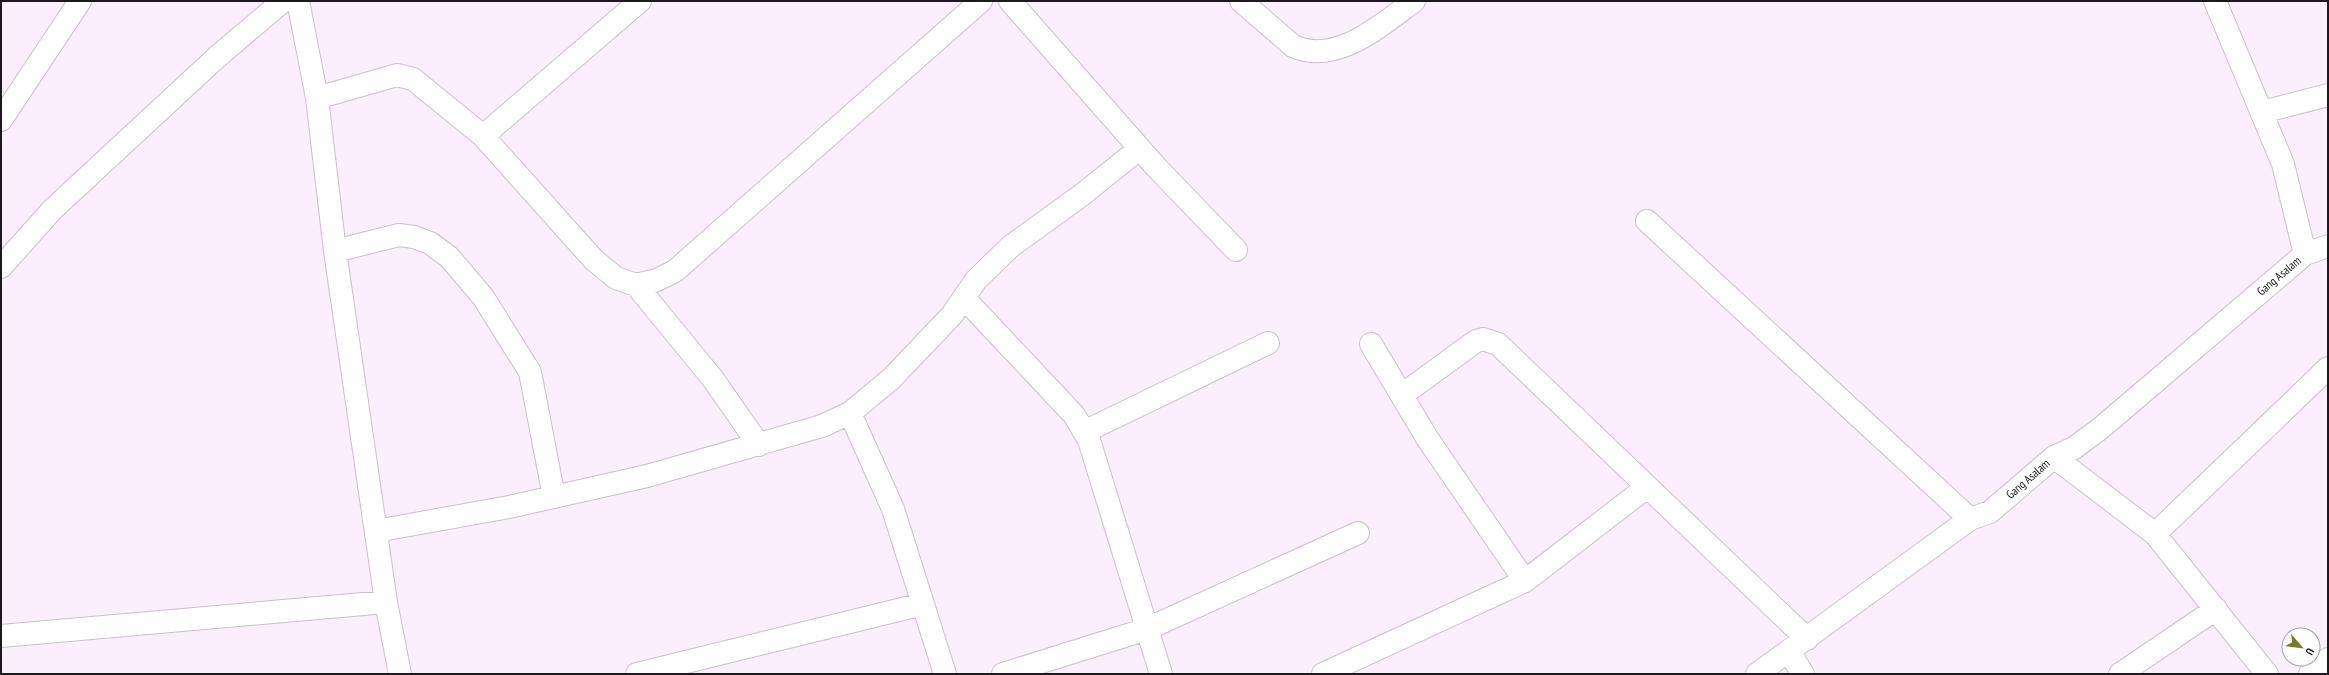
<svg xmlns="http://www.w3.org/2000/svg" width="2329" height="675" font-family="'PT Sans Narrow',sans-serif">
<style>
.lines{fill:none;stroke-linecap:round;stroke-linejoin:round}
.minor-casing{stroke:#cbbfcc;stroke-width:24}
.minor{stroke:#fff;stroke-width:22}
.labels{text-anchor:middle;stroke-width:3;stroke-linejoin:round;paint-order:stroke}
.street-label{font-size:12px;fill:#1c181d;stroke:#fff}
</style>
<rect width="100%" height="100%" fill="#fceffd"/>
<g class="lines">
<defs>
<path id="minor" d="M 298,1 L 317,98 L 335,251 L 386,602 L 400,674
M 1010,1 L 1157,168 L 1236,250
M 1241,1 L 1293,46 C 1336,66 1381,25 1414,1
M 2215,1 L 2283,164 L 2305,254
M 317,98 L 397,75 L 413,79 L 483,136 L 594,260 L 616,278 L 636,285 L 657,280 L 675,271 L 981,1
M 2262,112 L 2328,95
M 1,120 L 80,1
M 483,136 L 640,1
M 1647,221 L 1970,519
M 335,251 L 399,235 L 414,237 L 430,243 L 449,257 L 483,297 L 530,372 L 554,497
M 1,267 L 53,209 L 217,57 L 283,1
M 636,285 L 713,379 L 759,445
M 964,298 L 1074,415 L 1089,440 L 1161,674
M 1371,344 L 1427,438 L 1525,581
M 1402,395 L 1476,341 L 1483,339 L 1498,344 L 1807,639
M 850,413 L 893,509 L 945,674
M 1084,432 L 1268,343
M 2054,457 L 2155,534 L 2267,674
M 376,531 L 509,507 L 647,476 L 822,426 L 850,413 L 891,379 L 952,315 L 976,280 L 1010,247 L 1083,194 L 1139,149
M 2155,534 L 2328,368
M 1,636 L 386,602
M 1789,652 L 1803,674
M 637,674 L 923,604
M 1003,674 L 1147,629 L 1358,533
M 1323,674 L 1525,581 L 1647,487
M 1757,674 L 1970,519 L 1990,512 L 2054,457 L 2074,448 L 2101,428 L 2305,254 L 2328,246
M 2120,674 L 2216,609
M 2310,674 L 2328,659"/>
</defs>
<!-- minor casing -->
<use href="#minor" class="minor-casing"/>
<!-- minor -->
<use href="#minor" class="minor"/>
</g>
<g class="labels">
<!-- street labels -->
<g class="street-label">
<text transform="translate(2279 276) rotate(-40)" y="4">Gang Asalam</text>
<text transform="translate(2028 479) rotate(-41)" y="4">Gang Asalam</text>
</g>
</g>
<!-- border -->
<rect width="2329" height="675" fill="none" stroke="#1c181d" stroke-width="4"/>
<!-- north arrow -->
<g transform="translate(2301 647) rotate(118)"><circle r="19" fill="#ffffff" stroke="#a4a3a5"/>
<path d="M0-3L7 15L0 10L-7 15Z" fill="#787d27"/>
<text y="-6" font-size="11" font-weight="bold" text-anchor="middle" fill="#1c181d">U</text>
</g>
</svg>
